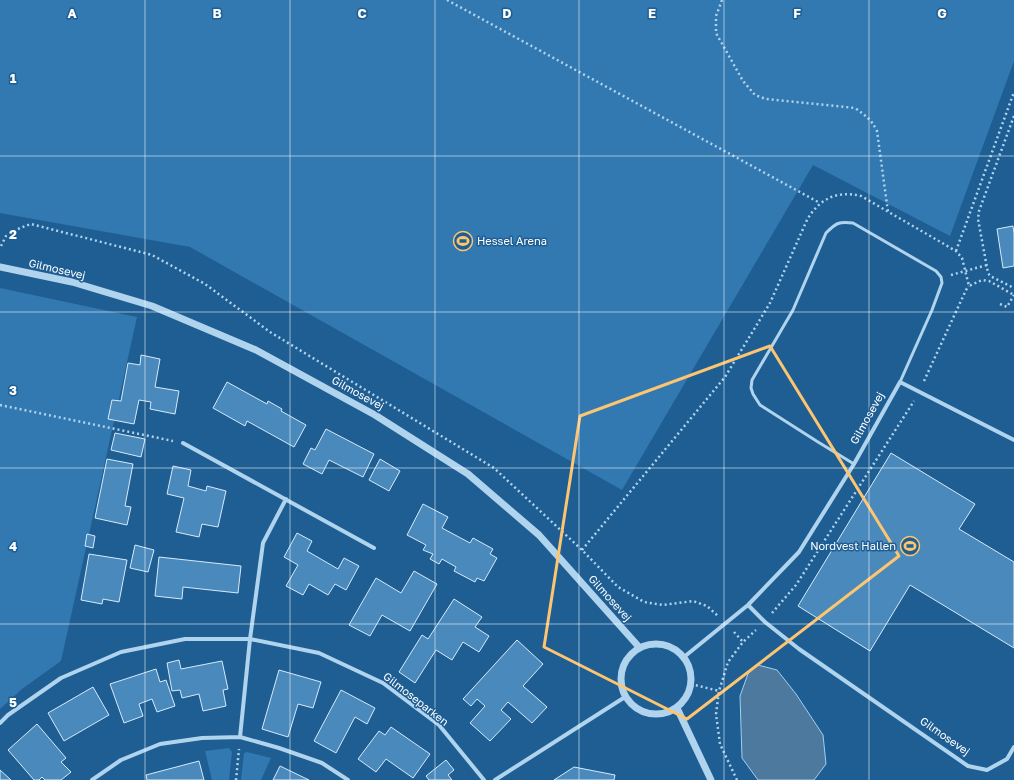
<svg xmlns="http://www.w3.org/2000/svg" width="1014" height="780" font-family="'Golos Text',sans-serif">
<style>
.green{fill:#3278b1}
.water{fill:#4d799f;stroke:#a3cff0}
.building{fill:#4a89bc;stroke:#d6eafa}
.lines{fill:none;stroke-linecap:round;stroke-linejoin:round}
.path{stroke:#b0d3ee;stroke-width:2.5;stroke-dasharray:2 3;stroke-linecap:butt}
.service{stroke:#b0d3ee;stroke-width:3}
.minor{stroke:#b0d3ee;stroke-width:4}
.tertiary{stroke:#b0d3ee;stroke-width:7}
.marked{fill:none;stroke:#fdc56f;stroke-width:3;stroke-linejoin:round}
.grid{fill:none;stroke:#fff;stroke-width:1;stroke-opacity:0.55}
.labels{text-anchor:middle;stroke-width:3;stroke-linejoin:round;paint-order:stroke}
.poi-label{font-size:11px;fill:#fff;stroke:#1e5e93;text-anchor:start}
.street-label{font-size:11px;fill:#fff;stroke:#1e5e93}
.grid-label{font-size:13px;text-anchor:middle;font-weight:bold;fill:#fff;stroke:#1e5e93;stroke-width:3;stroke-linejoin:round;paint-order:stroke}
</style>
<rect width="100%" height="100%" fill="#1e5e93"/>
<!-- green -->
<path class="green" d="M 0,0 L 1014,0 L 1014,61 L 950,236 L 813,165 L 622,490 L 190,247 L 0,213 Z
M 0,288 L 137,317 L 61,661 L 22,689 L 0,709 Z
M 229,748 L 232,752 L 229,780 L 212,780 L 205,751 Z
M 247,752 L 271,758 L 261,780 L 241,780 L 244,753 Z"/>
<!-- water -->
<path class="water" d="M 758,665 L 777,670 L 796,694 L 823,735 L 826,764 L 814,780 L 758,780 L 742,758 L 740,696 L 749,671 Z"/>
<!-- building -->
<path class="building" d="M 1013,226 L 1014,234 L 1014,266 L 1003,268 L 997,229 Z
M 141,355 L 160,359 L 155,387 L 179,391 L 175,414 L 150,409 L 151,402 L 139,400 L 134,424 L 108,419 L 112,400 L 121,401 L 128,363 L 140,365 Z
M 227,382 L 267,404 L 268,401 L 282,409 L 281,411 L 306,425 L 294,447 L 247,421 L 245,426 L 213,408 Z
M 326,429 L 374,454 L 363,477 L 329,460 L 322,474 L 303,464 L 311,448 L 315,450 Z
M 115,433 L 145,439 L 141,457 L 111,450 Z
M 891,453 L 975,504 L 959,529 L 1014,562 L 1014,648 L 910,585 L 870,651 L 798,606 Z
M 107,459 L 133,464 L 125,506 L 131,507 L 127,525 L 95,518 Z
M 380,459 L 400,471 L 389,491 L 369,480 Z
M 173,466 L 191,470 L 188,486 L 206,491 L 207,486 L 226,491 L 218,527 L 202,524 L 199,537 L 176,532 L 184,498 L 167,494 Z
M 423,504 L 448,517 L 442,528 L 470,543 L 473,538 L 493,549 L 490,554 L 497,558 L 484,581 L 477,578 L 475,582 L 454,571 L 456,567 L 442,559 L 439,564 L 430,559 L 433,554 L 423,550 L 426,545 L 407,535 Z
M 297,533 L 312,541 L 307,551 L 338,569 L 344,558 L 359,566 L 346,590 L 335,584 L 328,595 L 309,584 L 303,595 L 286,586 L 298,565 L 284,557 Z
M 87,534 L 95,536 L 93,548 L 85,546 Z
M 135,545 L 154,550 L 148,572 L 130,568 Z
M 89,554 L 127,560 L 119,602 L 103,599 L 102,604 L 81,600 Z
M 159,557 L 241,566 L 238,593 L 183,587 L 182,599 L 155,596 Z
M 414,571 L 437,584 L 410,631 L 382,615 L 370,636 L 349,625 L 376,578 L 401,593 Z
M 454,599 L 482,617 L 475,627 L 489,636 L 479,652 L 463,642 L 452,660 L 436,650 L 415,683 L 399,672 L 422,635 L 428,639 Z
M 517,640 L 543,664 L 523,686 L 547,707 L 532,723 L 508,702 L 501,710 L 511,719 L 490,741 L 470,723 L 485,706 L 477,699 L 471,706 L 463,699 Z
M 179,660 L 181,669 L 222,661 L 228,689 L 223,690 L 226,706 L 203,711 L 199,694 L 182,698 L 180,690 L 172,691 L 167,663 Z
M 156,669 L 160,682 L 166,680 L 175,706 L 157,712 L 152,699 L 139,704 L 143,716 L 124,723 L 110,684 Z
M 279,670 L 321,682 L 313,708 L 298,704 L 288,737 L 262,729 Z
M 93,687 L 109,715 L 64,741 L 48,713 Z
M 341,690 L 375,708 L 367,724 L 355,717 L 336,753 L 314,741 Z
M 37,724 L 66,758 L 61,762 L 71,772 L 61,780 L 45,780 L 42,777 L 39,780 L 34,780 L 8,750 Z
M 391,727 L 430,754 L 413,778 L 386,759 L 376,772 L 358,759 L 379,731 L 385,735 Z
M 446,760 L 454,770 L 448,775 L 452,780 L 429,780 L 426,776 Z
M 199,761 L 204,780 L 147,780 L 146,775 Z
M 280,766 L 309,780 L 273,780 Z
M 574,767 L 615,775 L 614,780 L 554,780 Z
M 0,770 L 11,780 L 0,780 Z"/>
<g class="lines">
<!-- path -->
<path class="path" d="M 447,0 L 820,203
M 722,0 L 716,16 L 716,33 L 743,81 L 755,95 L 766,99 L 855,108 C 866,116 871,119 877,131 L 888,212
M 1014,116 L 979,211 L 978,219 L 988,273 L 990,276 L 1014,288
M 1,246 L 6,236 L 20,228 L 31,224 L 152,255 L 205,284 L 270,332 L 494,468 L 582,550 L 618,587 L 644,602 L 663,605 L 693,601 L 707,606 L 718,616
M 956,251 L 1014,92
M 951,275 L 987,265
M 1000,304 L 1007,307 L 1014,295
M 924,381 L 966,290 L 969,286
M 0,405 L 173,441
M 582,550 L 725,377 L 770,303 L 807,220 C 819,199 837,190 861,196 L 956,251 L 962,258 L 969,286 L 982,280 L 989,281 L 1014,295
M 772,613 L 796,585 L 914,401
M 734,632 L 743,642
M 691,684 L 719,691
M 236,780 L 239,749
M 737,780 L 720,744 L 716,714 L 719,691 L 728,662 L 743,642 L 756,630"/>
<!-- service -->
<path class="service" d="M 854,464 L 818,442 L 760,405 L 753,394 L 751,388 L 752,380 L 793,310 L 826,233 C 836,223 839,221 853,223 L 936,271 L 941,277 L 942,283 L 932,310 L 900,382"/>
<!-- minor -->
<path class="minor" d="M 183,443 L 374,548
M 748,605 L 765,622 L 799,649 L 968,766 L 987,770 L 1007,759 L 1014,747
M 684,657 L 748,605 L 799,552 L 854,464 L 900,382 L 1014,440
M 0,723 L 8,715 L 61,678 L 121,652 L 185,639 L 250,639 L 319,653 L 383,683 L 439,725 L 484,780
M 240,737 L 250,639 L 263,543 L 286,499
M 92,780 L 121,760 L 160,744 L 202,738 L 240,737 L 279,748 L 322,763 L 348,780
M 495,780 L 625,697"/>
<!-- tertiary -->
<path class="tertiary" d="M 0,267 L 72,282 L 152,306 L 256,350 L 375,415 L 468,474 L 539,535 L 639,647
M621 679a35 35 0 1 1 70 0a35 35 0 1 1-70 0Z
M 677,708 L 711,780"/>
</g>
<!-- marked area -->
<path class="marked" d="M 770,346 L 899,556 L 687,719 L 544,647 L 580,416 Z"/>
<!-- grid -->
<path class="grid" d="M 145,0 L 145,780M 290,0 L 290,780M 435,0 L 435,780M 579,0 L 579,780M 724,0 L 724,780M 869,0 L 869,780M 0,156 L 1014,156M 0,312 L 1014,312M 0,468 L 1014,468M 0,624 L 1014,624"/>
<!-- icons -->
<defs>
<symbol id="stadium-ring" viewBox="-11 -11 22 22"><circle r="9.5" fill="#1e5e93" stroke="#fdc56f" stroke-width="1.5"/><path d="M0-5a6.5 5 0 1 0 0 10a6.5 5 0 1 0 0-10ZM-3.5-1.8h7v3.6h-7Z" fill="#fdc56f"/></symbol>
</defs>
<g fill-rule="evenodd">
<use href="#stadium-ring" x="452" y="230" width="22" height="22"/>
<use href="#stadium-ring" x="899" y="535" width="22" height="22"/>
</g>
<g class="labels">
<!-- poi labels -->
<g class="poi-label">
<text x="477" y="245">Hessel Arena</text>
<text x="896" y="550" text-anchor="end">Nordvest Hallen</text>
</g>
<!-- street labels -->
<g class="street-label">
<text transform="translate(57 269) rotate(13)" y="4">Gilmosevej</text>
<text transform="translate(358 393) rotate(29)" y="4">Gilmosevej</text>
<text transform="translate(867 418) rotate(-61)" y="4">Gilmosevej</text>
<text transform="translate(610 598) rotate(48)" y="4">Gilmosevej</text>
<text transform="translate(416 699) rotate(38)" y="4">Gilmoseparken</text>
<text transform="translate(945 736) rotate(35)" y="4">Gilmosevej</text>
</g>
</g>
<g class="grid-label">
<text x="72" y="18">A</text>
<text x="217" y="18">B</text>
<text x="362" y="18">C</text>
<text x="507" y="18">D</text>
<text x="652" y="18">E</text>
<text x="797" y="18">F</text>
<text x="942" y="18">G</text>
<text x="13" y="83">1</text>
<text x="13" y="239">2</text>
<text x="13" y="395">3</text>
<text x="13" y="551">4</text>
<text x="13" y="707">5</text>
</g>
</svg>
